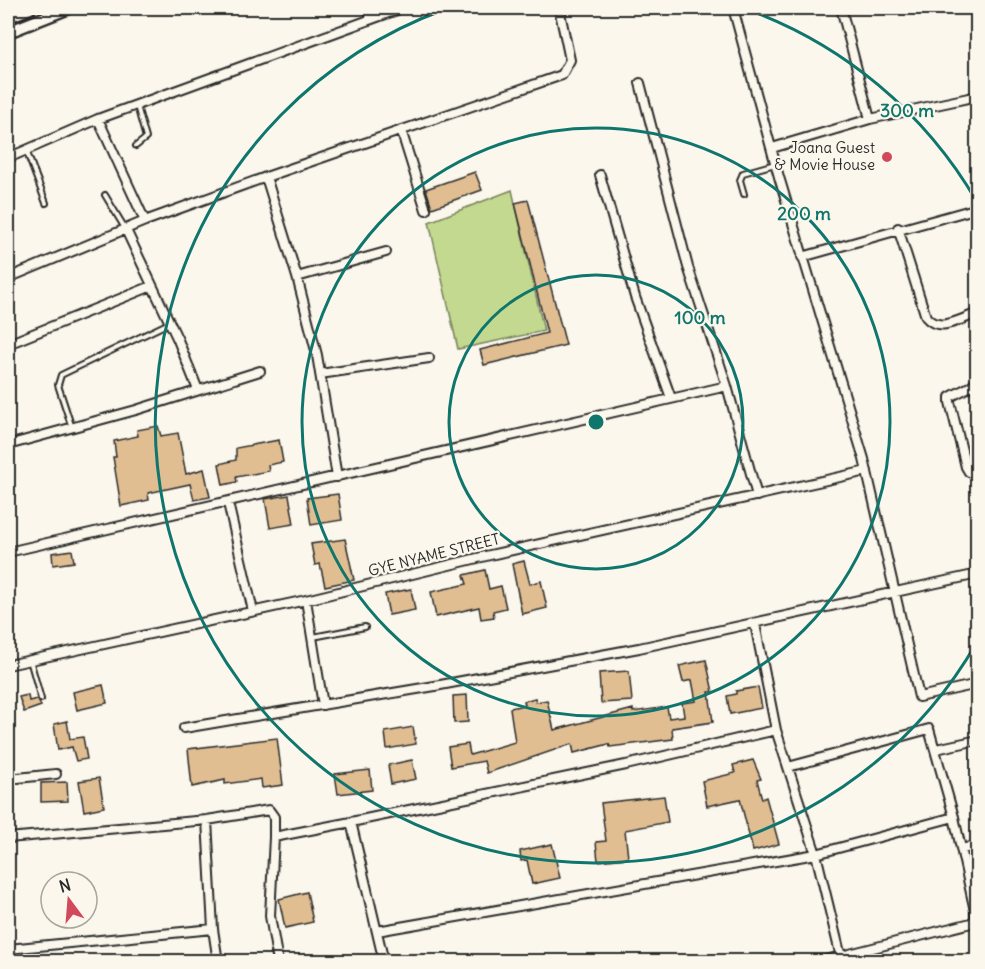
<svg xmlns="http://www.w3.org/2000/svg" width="985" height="969" font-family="Delius,sans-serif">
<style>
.green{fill:#c3d98f;stroke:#77825d;stroke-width:1.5}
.building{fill:#e0be92;stroke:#2b2b2b;stroke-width:1.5}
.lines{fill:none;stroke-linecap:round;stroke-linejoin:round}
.service-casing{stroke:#2b2b2b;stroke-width:8}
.minor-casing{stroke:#2b2b2b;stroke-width:12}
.tertiary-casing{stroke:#2b2b2b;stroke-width:15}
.service{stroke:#fbf7ec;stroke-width:4}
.minor{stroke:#fbf7ec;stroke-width:8}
.tertiary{stroke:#fbf7ec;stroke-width:10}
.ring{fill:none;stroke:#0f766e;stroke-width:3}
.poi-dot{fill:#d1495b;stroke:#fbf7ec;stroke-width:2}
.labels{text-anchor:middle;stroke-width:4.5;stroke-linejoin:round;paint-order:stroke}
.poi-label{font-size:15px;fill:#2b2b2b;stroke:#fbf7ec;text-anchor:end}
.street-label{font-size:15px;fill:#2b2b2b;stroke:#fbf7ec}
.centre{fill:#0f766e;stroke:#fbf7ec;stroke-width:3}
.ring-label{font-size:18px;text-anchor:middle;font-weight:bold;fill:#0f766e;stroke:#fbf7ec;stroke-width:4.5;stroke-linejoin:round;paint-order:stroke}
</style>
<rect width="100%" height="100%" fill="#fbf7ec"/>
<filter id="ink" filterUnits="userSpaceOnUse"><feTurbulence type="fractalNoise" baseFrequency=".0167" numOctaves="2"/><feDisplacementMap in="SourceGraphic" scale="12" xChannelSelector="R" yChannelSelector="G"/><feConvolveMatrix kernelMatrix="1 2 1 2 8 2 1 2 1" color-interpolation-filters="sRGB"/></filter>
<g filter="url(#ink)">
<!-- green -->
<path class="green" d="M 512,190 L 544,331 L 458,349 L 429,222 Z"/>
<!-- building -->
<path class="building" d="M 475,172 L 482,190 L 432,208 L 426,189 Z
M 528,200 L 566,345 L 484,365 L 480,350 L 547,333 L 515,203 Z
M 158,426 L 161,436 L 178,433 L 186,474 L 204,469 L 210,497 L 194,500 L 190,484 L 148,493 L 149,500 L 121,506 L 113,457 L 116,457 L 114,441 L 138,436 L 137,430 Z
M 279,440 L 283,462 L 268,465 L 269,471 L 236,477 L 237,482 L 223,485 L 219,464 L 236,460 L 236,448 Z
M 338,494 L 342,520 L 311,525 L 307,498 Z
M 289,495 L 294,524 L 270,528 L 265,499 Z
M 345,539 L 354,580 L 325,586 L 320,564 L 315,565 L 311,544 Z
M 72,550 L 74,562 L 53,565 L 52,553 Z
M 524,561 L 530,584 L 541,581 L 547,608 L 522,614 L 512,564 Z
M 485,570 L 489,589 L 501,586 L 506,608 L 493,611 L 494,617 L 481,619 L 479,607 L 436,617 L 431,592 L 467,584 L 464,575 Z
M 411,589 L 415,610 L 389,615 L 385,594 Z
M 706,660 L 713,692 L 709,692 L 713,722 L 672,728 L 673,739 L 610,747 L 609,744 L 574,753 L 572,744 L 487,773 L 484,761 L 451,767 L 448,747 L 468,744 L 470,755 L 515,742 L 510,708 L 525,705 L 524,701 L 535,698 L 536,702 L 547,700 L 554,730 L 633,709 L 633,712 L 667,707 L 669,718 L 684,716 L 682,703 L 696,701 L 692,680 L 683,682 L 679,666 Z
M 629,671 L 632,701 L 601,703 L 599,673 Z
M 103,685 L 107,703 L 77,710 L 73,692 Z
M 758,687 L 762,708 L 730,714 L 727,696 L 736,694 L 736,691 Z
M 28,695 L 29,701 L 37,699 L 41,706 L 24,712 L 19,697 Z
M 467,695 L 468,722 L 454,723 L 453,696 Z
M 67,721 L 70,739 L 83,737 L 87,759 L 76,761 L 72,747 L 58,750 L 54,724 Z
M 413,727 L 416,744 L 387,749 L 385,732 Z
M 277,738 L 283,785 L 262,788 L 261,779 L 225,784 L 225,780 L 192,787 L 188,749 Z
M 412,760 L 416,779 L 391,784 L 388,765 Z
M 753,760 L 761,779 L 757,780 L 762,799 L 766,797 L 779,844 L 753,851 L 740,799 L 707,806 L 702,781 L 735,773 L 733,765 Z
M 370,770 L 372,790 L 338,794 L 335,774 Z
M 99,778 L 104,807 L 84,811 L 79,781 Z
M 67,782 L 68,801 L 41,802 L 41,783 Z
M 664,796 L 668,822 L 625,830 L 628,858 L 598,861 L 596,842 L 606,841 L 601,803 Z
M 552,844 L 560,878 L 532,884 L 527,860 L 521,861 L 520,851 Z
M 307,892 L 313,922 L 285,928 L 279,899 Z"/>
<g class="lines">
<defs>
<path id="service" d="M 136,146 L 146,138 L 137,106
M 26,150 L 46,203
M 744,194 L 740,180 L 743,173 L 775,164
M 105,195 L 126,230
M 72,428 L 58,385 L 61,375 L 169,323
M 313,637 L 365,627
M 30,660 L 41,699"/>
<path id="minor" d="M 368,8 L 371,18
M 733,8 L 779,177 L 864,459 L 919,697 L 978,684
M 841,8 L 870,119
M 640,83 L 688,267 L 727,386 L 757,496
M 98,119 L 145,221
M 401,130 L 426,210
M 772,148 L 870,119 L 978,96
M 8,158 L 98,119 L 402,8
M 600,175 L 635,297 L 671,398
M 266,177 L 297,277 L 317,355 L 337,477
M 898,228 L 926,317 C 939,333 961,319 978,313
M 126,230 L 178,340 L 198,390
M 802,257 L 978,208
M 297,277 L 386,252
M 8,278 L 145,221 L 266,177 L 562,75 L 570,60 L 559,8
M 8,344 L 152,286
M 320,374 L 429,358
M 978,379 L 971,386 L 950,397 L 950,402 L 966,467 L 969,472 L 978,473
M 8,445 L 136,410 L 260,371
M 228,503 L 253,611
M 8,552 L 727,386
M 306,600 L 323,705
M 755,624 L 776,730
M 8,665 L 306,600 L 490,555 L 867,471
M 184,728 L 435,686 L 639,648 L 978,574
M 936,749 L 978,740
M 788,767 L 929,729 L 954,817 L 975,911 L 975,919 L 971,923 L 818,962
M 8,779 L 56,774
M 207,820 L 213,929 L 218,962
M 274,837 L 270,916 L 278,962
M 8,838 L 207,820 L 269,810 L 274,817 L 274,837 L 351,822
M 962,849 L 978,845
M 377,931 L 816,854 L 954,817
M 8,949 L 213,929
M 384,962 L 351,822 L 626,765 L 776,730 L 816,854 L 841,957"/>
<path id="tertiary" d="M 8,17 L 30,8
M 8,32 L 69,8"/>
</defs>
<!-- service casing -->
<use href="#service" class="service-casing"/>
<!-- minor casing -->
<use href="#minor" class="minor-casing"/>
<!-- tertiary casing -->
<use href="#tertiary" class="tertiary-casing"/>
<!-- service -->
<use href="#service" class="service"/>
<!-- minor -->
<use href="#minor" class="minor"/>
<!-- tertiary -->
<use href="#tertiary" class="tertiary"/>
</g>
</g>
<!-- distance rings -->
<g class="ring">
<circle cx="596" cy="422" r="147"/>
<circle cx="596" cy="422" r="294"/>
<path d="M977 642A440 440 0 1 1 446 9M746 9A440 440 0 0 1 977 202"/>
</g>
<!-- markers -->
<circle class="poi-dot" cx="887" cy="157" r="6"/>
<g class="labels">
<!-- poi labels -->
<g class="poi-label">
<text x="875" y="153">Joana Guest<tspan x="875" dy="17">&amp; Movie House</tspan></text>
</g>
<!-- street labels -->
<g class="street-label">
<text transform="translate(434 555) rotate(-14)" y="5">GYE NYAME STREET</text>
</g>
</g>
<circle cx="596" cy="422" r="9" class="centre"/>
<g class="ring-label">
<text x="907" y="117">300 m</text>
<text x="804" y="220">200 m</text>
<text x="700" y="324">100 m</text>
</g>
<!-- margin -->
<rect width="985" height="969" fill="none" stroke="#fbf7ec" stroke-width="30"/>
<rect x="15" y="15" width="955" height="939" fill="none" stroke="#2b2b2b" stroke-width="2" filter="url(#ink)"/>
<!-- north arrow -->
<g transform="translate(69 900) rotate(344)"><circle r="28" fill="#fbf7ec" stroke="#a8a59f" stroke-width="1.5"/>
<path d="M0-4.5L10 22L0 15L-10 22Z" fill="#d1495b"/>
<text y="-9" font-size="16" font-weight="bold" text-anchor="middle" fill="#2b2b2b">N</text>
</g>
</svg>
